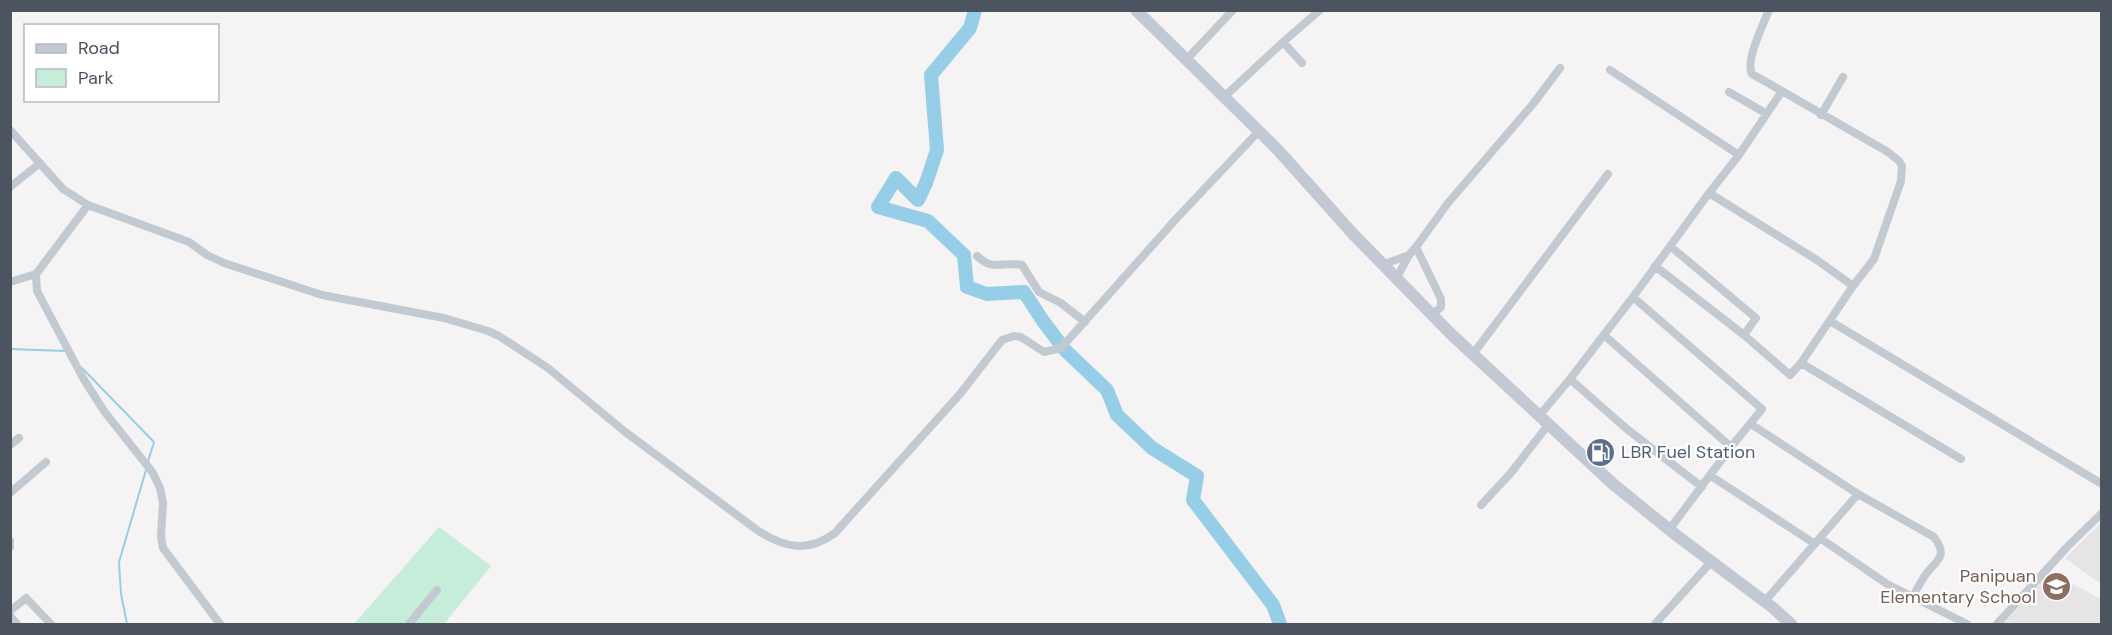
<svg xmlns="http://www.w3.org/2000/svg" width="2112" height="635" font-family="'DM Sans',sans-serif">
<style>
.education{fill:#e6e4e4}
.green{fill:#c6edda}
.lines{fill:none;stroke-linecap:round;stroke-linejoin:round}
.stream{stroke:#97cee7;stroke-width:2}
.river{stroke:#97cee7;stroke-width:14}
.street{stroke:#c2c9d0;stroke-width:8}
.secondary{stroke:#c3c9d4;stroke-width:12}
.labels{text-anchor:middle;stroke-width:4.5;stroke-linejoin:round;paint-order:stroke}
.service-label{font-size:18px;fill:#4e5e75;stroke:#fff;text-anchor:start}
.education-label{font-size:18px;fill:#785e54;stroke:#fff;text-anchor:end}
</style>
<rect width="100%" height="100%" fill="#f5f3f3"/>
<!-- education -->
<path class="education" d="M 2101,523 L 2101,584 L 2065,558 Z
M 2050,572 L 2101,599 L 2101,624 L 2003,624 Z"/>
<!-- green -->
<path class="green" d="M 439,527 L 491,566 L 444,624 L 354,624 Z"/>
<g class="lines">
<!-- stream -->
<path class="stream" d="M 10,349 L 65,351
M 82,368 L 154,442 L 148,461
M 127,624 L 121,594 L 119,562 L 146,470"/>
<!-- river -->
<path class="river" d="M 975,10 L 970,28 L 931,75 L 937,150 L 926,183 L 918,200 L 896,178 L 878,207 L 928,221 L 964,255 L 967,287 L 987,294 L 1024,292 L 1043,321 L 1065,350 L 1107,390 L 1117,415 L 1152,448 L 1197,476 L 1193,500 L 1273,605 L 1280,624"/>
<!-- street -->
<path class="street" d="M 1769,10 C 1763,25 1745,61 1752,74 L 1782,91
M 1283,42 L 1302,63
M 1186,60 L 1233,10
M 1610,70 L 1739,155
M 1729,92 L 1767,114
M 1224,97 L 1283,42 L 1320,10
M 1821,115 L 1843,77
M 10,130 L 63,189 L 88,205 L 189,242 L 207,255 L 224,263 L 322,295 L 444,318 L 488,331 L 499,336 L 548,368 L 624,431 L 757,530 C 784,548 808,553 835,533 L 960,394 L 1002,340 L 1014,336 L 1021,337 L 1044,352 L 1061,348 L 1176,219 L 1259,131
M 10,187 L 40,163
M 1709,193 L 1739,155 L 1782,91 L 1888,152 L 1899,161 L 1902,166 L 1901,181 L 1874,259 L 1853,286
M 88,205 L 36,274 L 37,291 L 83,378 L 104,411 L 153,473 L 160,488 L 163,503 L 161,536 L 163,548 L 220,624
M 1670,246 L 1756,318 L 1744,335
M 1416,247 L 1441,299 L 1441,307 L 1432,315
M 977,256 C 994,272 1003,261 1022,265 L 1039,292 L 1061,303 L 1085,322
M 1382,265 L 1409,255 L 1416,247 L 1448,203 L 1533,104 L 1560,68
M 1396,279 L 1409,255
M 10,282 L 36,274
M 1633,297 L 1709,193 L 1817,260 L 1853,286 L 1801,363 L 1790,375 L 1744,335 L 1655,266
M 1830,321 L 2102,484
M 1604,335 L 1731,447
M 1473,354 L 1608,174
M 1801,363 L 1961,459
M 1570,379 L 1628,430 L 1702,487
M 1539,416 L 1570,379 L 1633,297 L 1762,409 L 1731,447 L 1669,530
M 1751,424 L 1858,494 L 1934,537 C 1948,556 1938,559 1926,574 C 1921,581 1917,589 1913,596
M 10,445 L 19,438
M 1711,476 L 1815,544
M 10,493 L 46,462
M 1481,505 L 1510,474 L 1548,425
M 1820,538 L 1887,584 L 1967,624
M 10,541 L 10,547
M 1765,601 L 1858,494
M 10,611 L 26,598 L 51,624
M 10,616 L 17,624
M 409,624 L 437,590
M 1655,624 L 1711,562
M 1997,624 L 2068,546 L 2102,513"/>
<!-- secondary -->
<path class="secondary" d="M 1136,10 L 1277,149 L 1354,235 L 1451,334 L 1613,484 L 1676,535 L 1772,607 L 1791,624"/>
</g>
<!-- icons -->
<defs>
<symbol id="fuel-disc" viewBox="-11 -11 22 22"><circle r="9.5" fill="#5c6f8a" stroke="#fff"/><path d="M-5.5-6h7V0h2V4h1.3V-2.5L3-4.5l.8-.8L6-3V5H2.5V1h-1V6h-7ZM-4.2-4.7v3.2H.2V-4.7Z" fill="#fff"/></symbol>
<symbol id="school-disc" viewBox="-11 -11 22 22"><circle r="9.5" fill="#8d6e63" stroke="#fff"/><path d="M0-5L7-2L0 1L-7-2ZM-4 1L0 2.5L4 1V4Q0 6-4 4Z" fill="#fff"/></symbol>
</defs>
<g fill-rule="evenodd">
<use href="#fuel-disc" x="1584" y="436" width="33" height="33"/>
<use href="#school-disc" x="2040" y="570" width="33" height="33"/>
</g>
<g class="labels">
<!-- service labels -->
<g class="service-label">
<text x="1621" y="458">LBR Fuel Station</text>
</g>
<!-- education labels -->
<g class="education-label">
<text x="2036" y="582">Panipuan<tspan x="2036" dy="21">Elementary School</tspan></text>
</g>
</g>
<!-- border -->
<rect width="2112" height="635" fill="none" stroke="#4c545f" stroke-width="24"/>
<!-- legend -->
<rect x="24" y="24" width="195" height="78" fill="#ffffff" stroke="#b7bbbf" stroke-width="1.5"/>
<rect x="36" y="44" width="30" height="9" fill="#c3c9d4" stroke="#b7bbbf" stroke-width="1.5"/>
<text x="78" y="54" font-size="18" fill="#4c545f">Road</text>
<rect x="36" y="69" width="30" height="18" fill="#c6edda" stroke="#b7bbbf" stroke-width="1.5"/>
<text x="78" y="84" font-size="18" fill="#4c545f">Park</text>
</svg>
